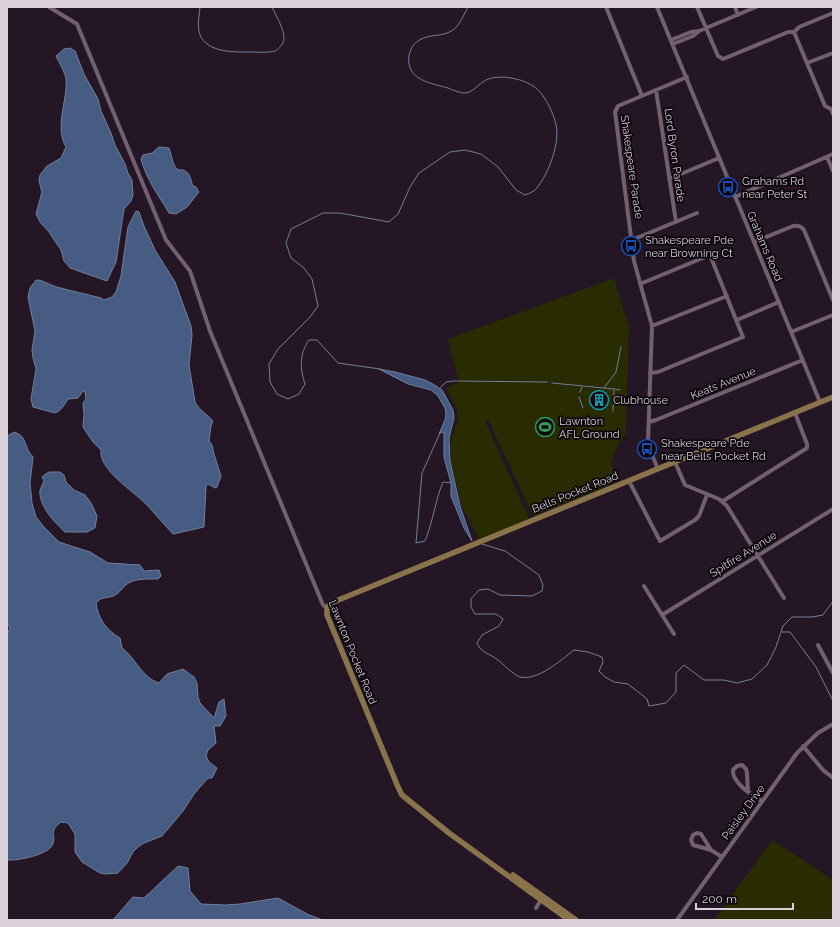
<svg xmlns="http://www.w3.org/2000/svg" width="840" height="927" font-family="Raleway,sans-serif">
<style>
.green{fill:#292b00}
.water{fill:#465c82;stroke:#727f9c}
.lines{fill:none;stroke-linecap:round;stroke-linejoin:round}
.stream{stroke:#727f9c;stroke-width:1}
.minor{stroke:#726071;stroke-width:4}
.major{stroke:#88734a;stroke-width:5.5}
.labels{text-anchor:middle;stroke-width:3.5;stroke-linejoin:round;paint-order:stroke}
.street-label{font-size:11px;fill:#dad0d9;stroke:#0a050a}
.poi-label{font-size:11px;fill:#dad0d9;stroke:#0a050a;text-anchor:start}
</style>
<rect width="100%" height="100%" fill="#241624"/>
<!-- green -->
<path class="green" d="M 614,278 L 629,328 L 626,433 C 621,439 613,455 612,463 C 611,469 614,476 617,482 L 533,516 L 489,421 L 485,421 L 529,519 L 479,539 L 461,505 L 451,461 L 451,439 L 458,420 L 457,409 L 446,388 L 459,382 L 448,339 Z
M 772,840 L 833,880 L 833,920 L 715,919 Z"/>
<!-- water -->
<path class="water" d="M 70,48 L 75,51 L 84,74 L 98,99 L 101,111 L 111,133 L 115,145 L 125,164 L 128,173 L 132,180 L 133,195 L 131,201 L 124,209 L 116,262 L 107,281 L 70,268 L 64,261 L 61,250 L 49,232 L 40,222 L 36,214 L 42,192 L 39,181 L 40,175 L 47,166 L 61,158 L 66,147 C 54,126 68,100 66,79 C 65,72 59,63 56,56 L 64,49 Z
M 159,147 L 169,148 C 171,153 173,166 177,169 C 179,170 181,170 183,170 C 191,173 190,179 193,186 L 196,187 L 199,192 L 187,207 L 176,214 L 169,213 C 159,196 146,179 141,159 L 143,155 L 152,153 Z
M 136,211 L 139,212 L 144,226 L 155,250 L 175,282 L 191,326 L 192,335 L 189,365 L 195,402 C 199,410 207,414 213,421 L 211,426 L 209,441 L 212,445 L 214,454 L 221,476 L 217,487 L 215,488 L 208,484 L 206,486 L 204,527 L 173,534 C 164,524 155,514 146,504 C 133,491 98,469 101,450 L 93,442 L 83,427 L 84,414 L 83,403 L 86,399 L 85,392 L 83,391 L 78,398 L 68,399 C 65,404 61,411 55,413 L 33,407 L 31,399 L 36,369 L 33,358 L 32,350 L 35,331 L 28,297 L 30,288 L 36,280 C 44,280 49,285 57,287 C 71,291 86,294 101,298 L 104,300 L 112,297 L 116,292 L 121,276 L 128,227 Z
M 379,369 L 395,372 L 425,380 L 433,384 L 442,390 L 453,410 L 454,418 L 449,438 L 450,461 L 460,506 L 472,541 L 464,528 L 451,496 L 451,483 L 444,457 L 444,433 L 442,432 L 439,434 L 445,420 L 446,414 L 445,408 L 438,396 L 431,390 L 408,384 Z
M 14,432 C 28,436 23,447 33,457 L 30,483 L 32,503 L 36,517 L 44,527 L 59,542 L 90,552 L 108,563 L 140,565 L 144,571 L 159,570 L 161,576 L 158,579 C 148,579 136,578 127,584 C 122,588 119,594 113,596 C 105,599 102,596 96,603 C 98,618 106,630 120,638 L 122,648 C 135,657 142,678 159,683 L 167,674 L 183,669 L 194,677 L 197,683 L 198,697 L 200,703 L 214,718 L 219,702 L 224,699 L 226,716 L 220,726 L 214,726 L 216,743 L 208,750 L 206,756 L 209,762 L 217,768 L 212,778 L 208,778 L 194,794 L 183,811 L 162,836 L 144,843 L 138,847 L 133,852 L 127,863 L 118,873 L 106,874 L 100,873 L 82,862 L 75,852 L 75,834 L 68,823 L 61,822 C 49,831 56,833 53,844 C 49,855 17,861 7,860 L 7,634 L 10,628 L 7,624 L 7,436 Z
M 49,472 L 60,472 L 64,475 L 66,482 L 74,490 L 85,495 L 91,503 L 97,516 L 95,528 L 87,532 L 65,532 C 55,523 38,505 40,490 C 41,487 43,484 44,481 L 42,477 L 44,475 Z
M 178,866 L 188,868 L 190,891 L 201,904 L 226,905 L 240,904 L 278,898 L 309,915 L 323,920 L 113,920 L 133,897 L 144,898 Z"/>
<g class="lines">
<!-- stream -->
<path class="stream" d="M 200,7 C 199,16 197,27 200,35 C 208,53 234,52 250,52 C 257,52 269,53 275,51 C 279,49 284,43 284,39 C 284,28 276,16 272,7
M 380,369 L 338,363 L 317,340 L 309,340 C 299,354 300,369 305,384 L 299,394 L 288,399 L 277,394 L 270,382 L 269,364 L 278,349 L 310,317 L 318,306 L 312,279 L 304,268 L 291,258 L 286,243 L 291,229 L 323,213 L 340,213 L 389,222 L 398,214 L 410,187 L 419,173 L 450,152 L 465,150 L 481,154 L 498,167 L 516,190 L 525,195 C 529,193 534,192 536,189 C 547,176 557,151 557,133 C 557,119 545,93 533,86 C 521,78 499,74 486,80 C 478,84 472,94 463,93 C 458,92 452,90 448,88 C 434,84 412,81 409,64 C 407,53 413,41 424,38 C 434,34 442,37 453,30 C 460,25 464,14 468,7
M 552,383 L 614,389 L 613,411
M 440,388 L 446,382 L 454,381 L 547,382
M 604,388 L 616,372 L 621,347
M 615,389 L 620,390
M 580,392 L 582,387
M 579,397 L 583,408
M 440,433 L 422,473 L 416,543 L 425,541 C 433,522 435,501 443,482 L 452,483
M 482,544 L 505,551 L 539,575 L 543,585 L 542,591 L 532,596 L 500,595 L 488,589 L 479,590 L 471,599 L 471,607 L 475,614 L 496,614 L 503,619 L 499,626 L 482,635 L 477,643 C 481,653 489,653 498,660 C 503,664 514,675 520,677 C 538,681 561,660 574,650 L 588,652 L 602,657 L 603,662 L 599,671 L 605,677 L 614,682 L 628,684 L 647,699 L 649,706 L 666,703 L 676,692 L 676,673 L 684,665 L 704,680 L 724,680 L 737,683 L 752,679 L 767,665 L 776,647 L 783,626 L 792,617 L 812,617 L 823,615 L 833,601
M 782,632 L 790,632 L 816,667 L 833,701"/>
<!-- minor -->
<path class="minor" d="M 49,7 L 77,24 L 166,240 L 190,271 L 210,331 L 323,605 L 327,608
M 606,7 L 642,96
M 657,7 L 820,402
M 697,7 L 718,56 L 723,59 L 788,32 L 794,32 L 799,27 L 833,13
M 735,7 L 738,15
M 794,32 L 825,106 L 831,109 L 833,114
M 671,40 L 691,32 L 699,31 L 756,7
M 673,44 L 693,36 L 699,31
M 807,63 L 833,53
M 656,90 L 676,222
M 827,157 L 833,171
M 669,179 L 719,158
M 735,197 L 833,154
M 632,240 L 697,213
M 754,242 L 793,226 C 798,225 801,226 804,230 L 833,300
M 640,284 L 710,255 L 743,337 L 658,372 L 650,373
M 737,320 L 779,302
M 652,326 L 727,296
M 791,332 L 833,315
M 649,422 L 656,420 L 803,360
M 675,462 L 685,485 L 719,499 L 727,506 L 784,598
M 658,469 L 649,448 L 648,442 L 652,326 L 634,261 L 615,112 L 618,106 L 687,77
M 629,481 L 660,541 L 695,520 L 699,516 L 707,495
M 723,501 L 807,448 L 807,444 L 795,413
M 644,586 L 674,634
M 662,615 L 833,509
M 818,645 L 833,673
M 803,746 L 823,770 L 833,778
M 748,792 L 747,773 L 746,769 L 742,765 L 737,766 L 733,770 C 732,783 752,795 762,801
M 711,850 L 701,834 L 697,833 L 693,835 L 691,840 L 693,845 L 711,850 L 722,857
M 536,908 L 542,898
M 677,920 L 797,753 L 818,733 L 833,724"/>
<!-- major -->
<path class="major" d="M 513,875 L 576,920
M 569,920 L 449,833 L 402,795 L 398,787 L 327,615 L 327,607 L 331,603 L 353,594 L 833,397"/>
</g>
<!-- icons -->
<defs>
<symbol id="bus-ring" viewBox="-11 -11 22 22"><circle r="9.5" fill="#0a050a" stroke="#1a4fb4" stroke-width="1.5"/><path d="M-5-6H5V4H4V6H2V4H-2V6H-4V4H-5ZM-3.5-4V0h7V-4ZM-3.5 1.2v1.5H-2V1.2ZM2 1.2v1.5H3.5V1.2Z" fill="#1a4fb4"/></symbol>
<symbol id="building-ring" viewBox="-11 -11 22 22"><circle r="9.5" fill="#0a050a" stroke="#0f9aa8" stroke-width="1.5"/><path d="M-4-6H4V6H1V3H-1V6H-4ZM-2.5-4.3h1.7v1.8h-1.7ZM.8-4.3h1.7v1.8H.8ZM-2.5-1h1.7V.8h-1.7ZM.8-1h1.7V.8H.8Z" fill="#0f9aa8"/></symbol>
<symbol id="stadium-ring" viewBox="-11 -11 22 22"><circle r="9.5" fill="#0a050a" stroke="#2e9e5b" stroke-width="1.5"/><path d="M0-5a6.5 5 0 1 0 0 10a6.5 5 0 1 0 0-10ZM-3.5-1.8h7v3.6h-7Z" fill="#2e9e5b"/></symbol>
</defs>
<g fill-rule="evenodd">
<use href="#bus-ring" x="717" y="176" width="22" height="22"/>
<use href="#bus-ring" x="620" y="235" width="22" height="22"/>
<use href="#building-ring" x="588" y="389" width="22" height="22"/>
<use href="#stadium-ring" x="534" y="416" width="22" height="22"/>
<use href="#bus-ring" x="636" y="438" width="22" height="22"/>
</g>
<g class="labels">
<!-- street labels -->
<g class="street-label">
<text transform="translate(675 155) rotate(82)" y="4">Lord Byron Parade</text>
<text transform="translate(632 167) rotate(82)" y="4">Shakespeare Parade</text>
<text transform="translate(765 246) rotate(67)" y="4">Grahams Road</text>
<text transform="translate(723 383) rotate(-22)" y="4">Keats Avenue</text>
<text transform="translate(575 492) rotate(-22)" y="4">Bells Pocket Road</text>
<text transform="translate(743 554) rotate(-32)" y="4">Spitfire Avenue</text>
<text transform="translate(353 652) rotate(68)" y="4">Lawnton Pocket Road</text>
<text transform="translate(743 812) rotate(-54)" y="4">Paisley Drive</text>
</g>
<!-- poi labels -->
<g class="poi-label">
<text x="742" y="185">Grahams Rd<tspan x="742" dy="13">near Peter St</tspan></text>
<text x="645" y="244">Shakespeare Pde<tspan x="645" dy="13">near Browning Ct</tspan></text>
<text x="613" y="404">Clubhouse</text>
<text x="559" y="425">Lawnton<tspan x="559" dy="13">AFL Ground</tspan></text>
<text x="661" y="447">Shakespeare Pde<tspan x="661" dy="13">near Bells Pocket Rd</tspan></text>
</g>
</g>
<!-- border -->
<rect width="840" height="927" fill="none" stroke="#dad0d9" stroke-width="16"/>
<!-- scale -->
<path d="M696 903v6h97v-6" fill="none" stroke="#dad0d9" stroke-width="2"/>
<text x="702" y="903" font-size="12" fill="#dad0d9" stroke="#0a050a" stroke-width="3" paint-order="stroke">200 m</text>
</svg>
